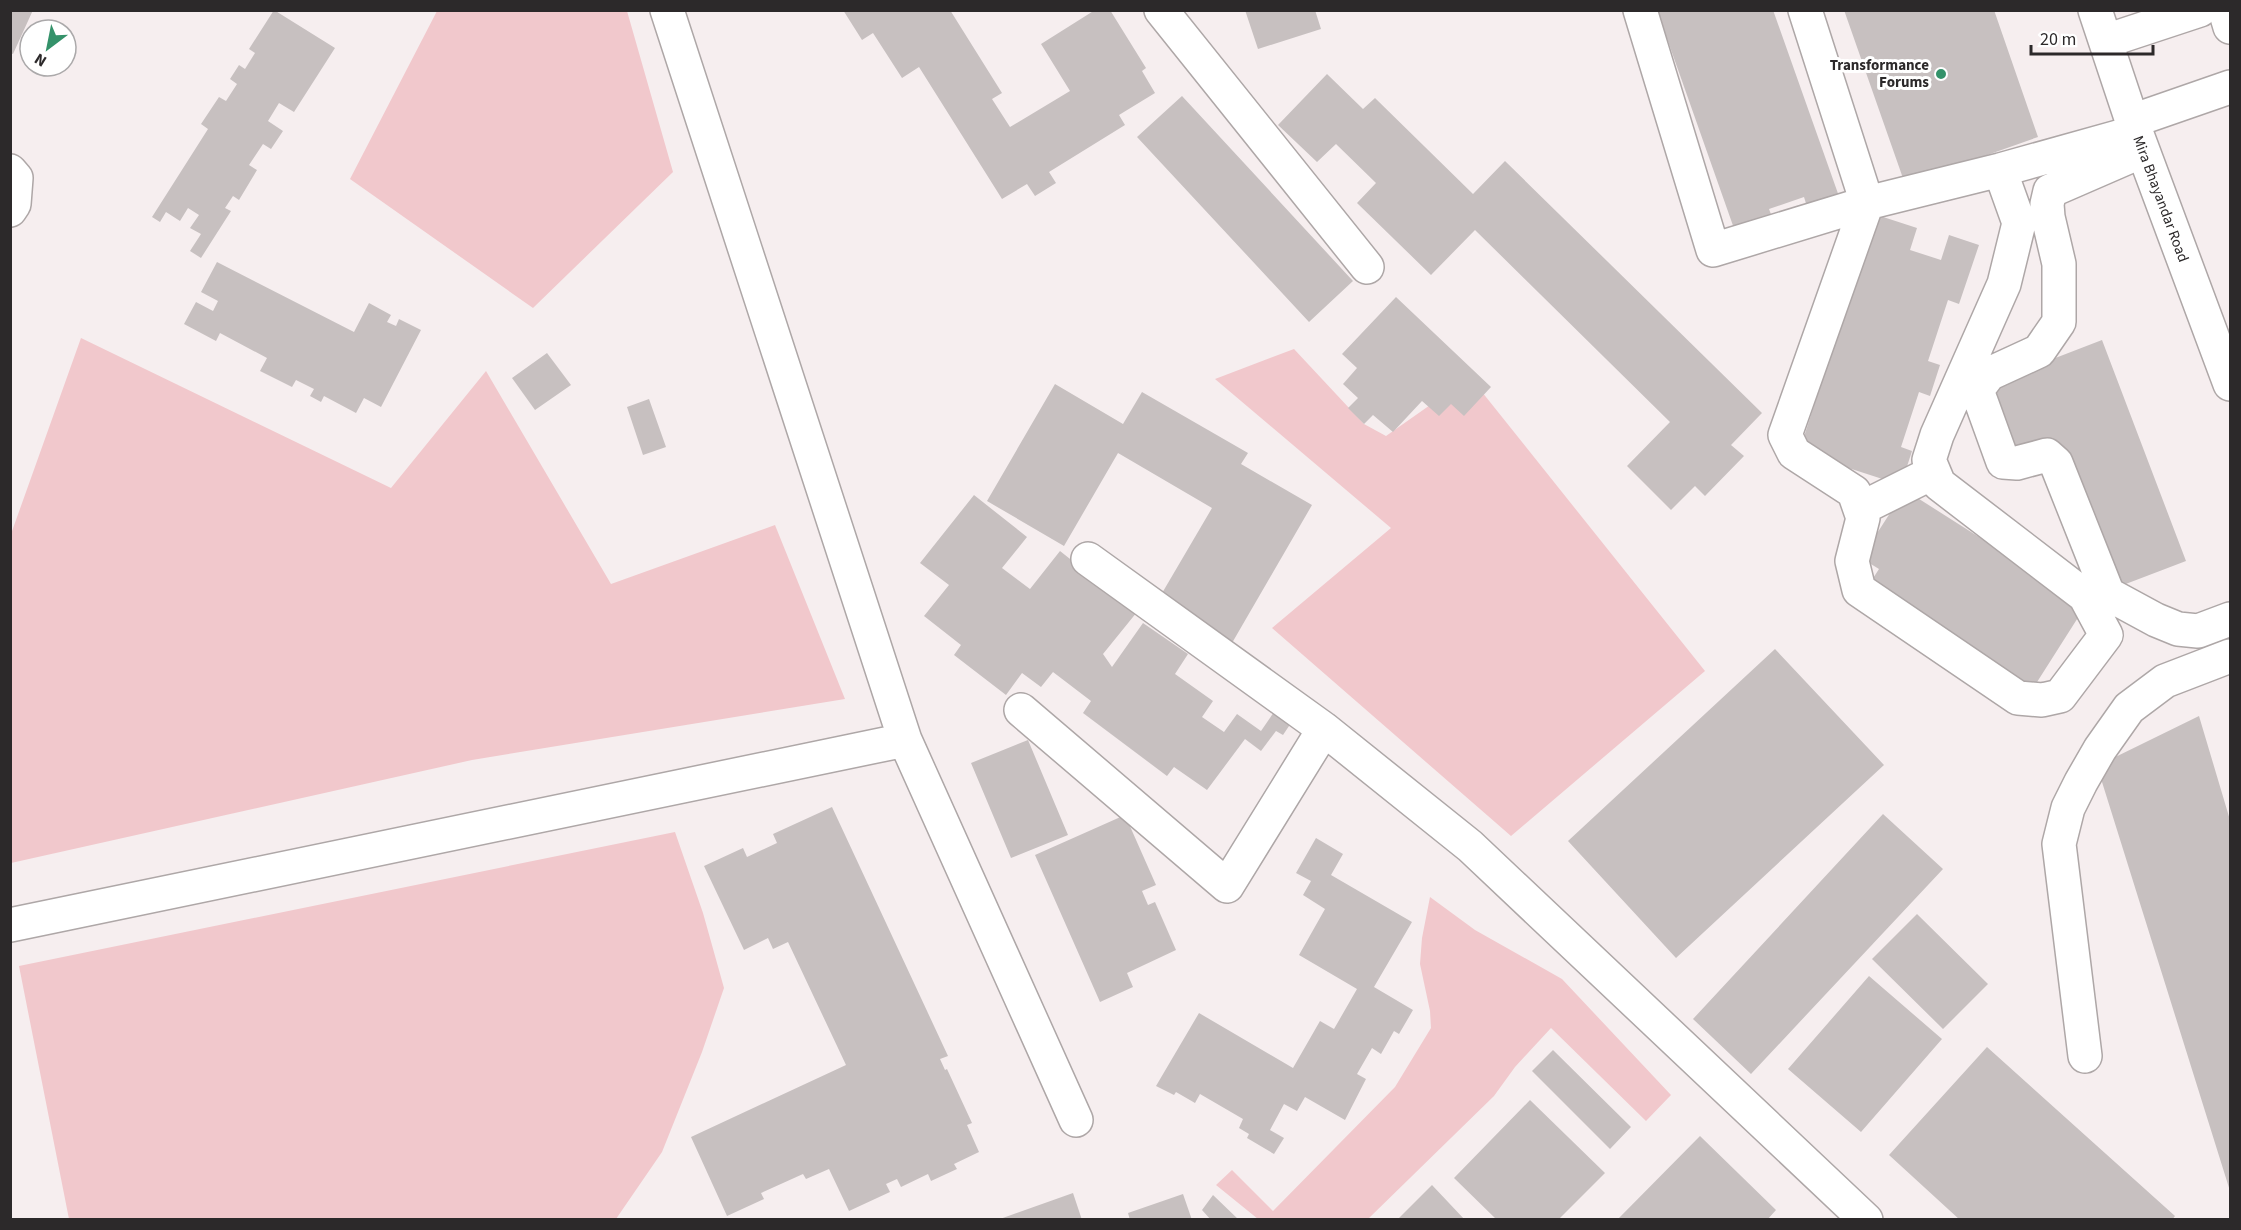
<svg xmlns="http://www.w3.org/2000/svg" width="2241" height="1230" font-family="'Source Sans 3',sans-serif">
<style>
.green{fill:#f1c8cc}
.building{fill:#c7c0c0}
.lines{fill:none;stroke-linecap:round;stroke-linejoin:round}
.minor-casing{stroke:#aea7a7;stroke-width:36}
.secondary-casing{stroke:#aea7a7;stroke-width:36}
.primary-casing{stroke:#aea7a7;stroke-width:36}
.minor{stroke:#fff;stroke-width:33}
.secondary{stroke:#fff;stroke-width:33}
.primary{stroke:#fff;stroke-width:33}
.poi-dot{fill:#34926a;stroke:#fff;stroke-width:2}
.labels{text-anchor:middle;stroke-width:6;stroke-linejoin:round;paint-order:stroke}
.poi-label{font-size:15px;font-weight:bold;fill:#2c292a;stroke:#fff;text-anchor:end}
.street-label{font-size:15px;fill:#2c292a;stroke:#fff}
</style>
<rect width="100%" height="100%" fill="#f6eeef"/>
<!-- green -->
<path class="green" d="M 437,11 L 627,11 L 673,172 L 533,308 L 350,179 Z
M 81,338 L 391,488 L 486,371 L 611,584 L 775,525 L 845,699 L 472,760 L 11,863 L 11,534 Z
M 1294,349 L 1364,424 L 1386,436 L 1470,377 L 1705,671 L 1511,836 L 1272,628 L 1391,528 L 1215,379 Z
M 675,832 L 703,913 L 724,988 L 702,1052 L 662,1152 L 616,1219 L 69,1219 L 19,966 Z
M 1430,897 L 1475,930 L 1562,979 L 1671,1095 L 1646,1121 L 1551,1028 L 1515,1067 L 1494,1096 L 1368,1219 L 1258,1219 L 1216,1185 L 1232,1170 L 1273,1211 L 1395,1087 L 1431,1028 L 1430,1011 L 1420,964 L 1422,938 Z"/>
<!-- building -->
<path class="building" d="M 10,10 L 33,10 L 13,54 L 10,53 Z
M 274,10 L 335,48 L 294,112 L 279,103 L 268,121 L 283,131 L 271,149 L 263,144 L 249,165 L 257,170 L 239,200 L 233,196 L 225,208 L 231,211 L 201,258 L 190,251 L 201,234 L 190,228 L 199,215 L 188,208 L 180,221 L 166,212 L 160,222 L 152,217 L 208,129 L 201,124 L 219,97 L 226,101 L 237,84 L 230,79 L 239,65 L 245,69 L 255,53 L 249,49 Z
M 843,10 L 950,10 L 1002,93 L 992,99 L 1010,127 L 1070,91 L 1041,44 L 1095,10 L 1110,10 L 1146,68 L 1142,71 L 1155,93 L 1119,115 L 1125,125 L 1049,172 L 1056,183 L 1035,196 L 1027,184 L 1002,199 L 919,67 L 902,78 L 873,33 L 862,40 Z
M 1245,10 L 1315,10 L 1321,29 L 1258,49 Z
M 1657,10 L 1773,10 L 1841,202 L 1809,213 L 1804,197 L 1769,209 L 1775,225 L 1737,237 Z
M 1844,10 L 1994,10 L 2038,137 L 1905,184 Z
M 1327,74 L 1363,109 L 1375,98 L 1473,194 L 1505,161 L 1762,413 L 1731,445 L 1744,456 L 1705,496 L 1695,486 L 1671,510 L 1627,466 L 1670,422 L 1475,230 L 1431,275 L 1357,203 L 1376,183 L 1336,144 L 1317,162 L 1278,125 Z
M 1182,96 L 1353,281 L 1309,322 L 1137,137 Z
M 1874,214 L 1917,228 L 1910,250 L 1941,260 L 1949,235 L 1979,245 L 1959,304 L 1948,300 L 1928,361 L 1940,365 L 1930,396 L 1919,392 L 1901,447 L 1912,451 L 1901,485 L 1799,452 L 1822,381 L 1810,377 Z
M 217,262 L 354,332 L 369,303 L 391,315 L 387,322 L 396,326 L 399,319 L 421,330 L 381,407 L 364,398 L 356,413 L 324,396 L 321,402 L 310,396 L 314,389 L 296,380 L 292,387 L 260,371 L 267,358 L 220,333 L 216,341 L 184,324 L 196,302 L 213,311 L 218,301 L 201,292 Z
M 1396,297 L 1491,387 L 1464,416 L 1451,404 L 1439,416 L 1422,401 L 1393,432 L 1373,415 L 1364,424 L 1348,408 L 1358,398 L 1343,384 L 1357,368 L 1342,354 Z
M 2102,340 L 2186,561 L 2110,590 L 2054,441 L 2007,458 L 1983,386 Z
M 547,353 L 571,385 L 535,410 L 512,378 Z
M 1055,384 L 1123,424 L 1142,392 L 1248,453 L 1241,464 L 1312,505 L 1232,643 L 1158,600 L 1212,508 L 1118,453 L 1064,546 L 987,501 Z
M 649,399 L 666,447 L 643,455 L 627,407 Z
M 1905,490 L 2086,605 L 2032,690 L 1868,586 L 1879,569 L 1861,558 Z
M 974,495 L 1027,537 L 1002,568 L 1030,589 L 1060,551 L 1137,612 L 1103,654 L 1112,667 L 1143,623 L 1188,654 L 1175,674 L 1213,701 L 1202,717 L 1224,732 L 1237,714 L 1261,731 L 1274,712 L 1291,723 L 1283,735 L 1276,731 L 1261,751 L 1245,739 L 1207,790 L 1174,767 L 1167,776 L 1083,713 L 1091,701 L 1053,672 L 1041,687 L 1022,673 L 1006,695 L 954,655 L 961,645 L 924,616 L 949,585 L 920,563 Z
M 1775,649 L 1884,765 L 1676,958 L 1568,841 Z
M 2199,716 L 2230,820 L 2230,1191 L 2097,766 Z
M 1028,740 L 1068,835 L 1011,858 L 971,763 Z
M 832,807 L 948,1056 L 940,1059 L 945,1070 L 947,1069 L 972,1123 L 967,1125 L 979,1152 L 954,1164 L 957,1169 L 931,1181 L 928,1174 L 901,1187 L 897,1179 L 886,1184 L 890,1192 L 849,1211 L 829,1169 L 806,1179 L 803,1174 L 761,1193 L 764,1199 L 727,1216 L 691,1137 L 846,1065 L 788,942 L 773,949 L 768,938 L 744,950 L 704,866 L 743,848 L 747,857 L 777,843 L 773,834 Z
M 1883,814 L 1943,869 L 1751,1074 L 1693,1019 Z
M 1125,815 L 1156,885 L 1142,891 L 1148,905 L 1155,902 L 1176,950 L 1127,973 L 1133,987 L 1100,1002 L 1035,855 Z
M 1316,838 L 1343,854 L 1331,875 L 1412,922 L 1374,987 L 1413,1010 L 1399,1034 L 1394,1031 L 1381,1054 L 1372,1048 L 1357,1074 L 1366,1079 L 1345,1120 L 1305,1097 L 1297,1111 L 1284,1104 L 1270,1130 L 1284,1138 L 1274,1154 L 1247,1138 L 1249,1134 L 1239,1128 L 1243,1119 L 1200,1094 L 1195,1103 L 1176,1092 L 1174,1095 L 1156,1086 L 1199,1013 L 1293,1068 L 1320,1021 L 1334,1029 L 1357,989 L 1299,955 L 1325,909 L 1303,895 L 1311,881 L 1296,873 Z
M 1917,914 L 1988,984 L 1943,1029 L 1872,959 Z
M 1869,976 L 1942,1039 L 1861,1132 L 1788,1069 Z
M 1987,1047 L 2175,1216 L 2172,1220 L 1960,1220 L 1889,1155 Z
M 1553,1050 L 1631,1127 L 1610,1149 L 1532,1071 Z
M 1530,1100 L 1605,1173 L 1558,1220 L 1497,1220 L 1454,1178 Z
M 1700,1136 L 1776,1210 L 1767,1220 L 1617,1220 Z
M 1432,1185 L 1465,1220 L 1397,1220 Z
M 1073,1193 L 1082,1220 L 1000,1220 L 1000,1219 Z
M 1183,1194 L 1192,1220 L 1130,1220 L 1128,1213 Z
M 1213,1195 L 1239,1220 L 1211,1220 L 1202,1210 Z"/>
<g class="lines">
<defs>
<path id="minor" d="M 667,10 L 905,740 L 1076,1120
M 1161,10 L 1367,267
M 1640,10 L 1713,250 L 1867,203 L 2000,170 L 2136,132
M 1805,10 L 1867,203 L 1785,435 L 1794,453 L 1854,492 L 1863,518 L 1852,561 L 1859,590 L 2018,698 L 2042,700 L 2060,696 L 2106,635 L 2085,596 L 1939,484 L 1929,460 L 1937,435 L 2004,284 L 2019,223 L 2000,170
M 2142,151 L 2050,191 L 2047,204 L 2048,217 L 2059,264 L 2059,322 L 2039,351 L 1989,374 L 1977,390 L 2003,462 L 2017,463 L 2047,455 L 2056,463 L 2108,594 L 2156,620 L 2178,629 L 2198,631 L 2230,619
M 10,171 L 16,178 L 14,204 L 10,210
M 1860,509 L 1934,472
M 1088,559 L 1324,729
M 1021,710 L 1227,886 L 1324,729 L 1470,846 L 1866,1220
M 10,925 L 905,740
M 2085,1056 L 2059,844 L 2068,808 L 2081,782 L 2100,749 L 2129,708 L 2165,681 L 2230,656"/>
<path id="secondary" d="M 2106,41 L 2200,10
M 2132,121 L 2230,87"/>
<g id="primary">
<path id="s1" d="M 2095,10 L 2132,121 L 2230,384"/>
<path d="M 2225,10 L 2230,27"/>
</g>
</defs>
<!-- minor casing -->
<use href="#minor" class="minor-casing"/>
<!-- secondary casing -->
<use href="#secondary" class="secondary-casing"/>
<!-- primary casing -->
<use href="#primary" class="primary-casing"/>
<!-- minor -->
<use href="#minor" class="minor"/>
<!-- secondary -->
<use href="#secondary" class="secondary"/>
<!-- primary -->
<use href="#primary" class="primary"/>
</g>
<!-- markers -->
<circle class="poi-dot" cx="1941" cy="74" r="6"/>
<g class="labels">
<!-- poi labels -->
<g class="poi-label">
<text x="1929" y="70">Transformance<tspan x="1929" dy="17">Forums</tspan></text>
</g>
<!-- street labels -->
<g class="street-label">
<text dy="5" stroke="none"><textPath href="#s1" startOffset="200">Mira Bhayandar Road</textPath></text>
</g>
</g>
<!-- border -->
<rect width="2241" height="1230" fill="none" stroke="#2c292a" stroke-width="24"/>
<!-- north arrow -->
<g transform="translate(48 48) rotate(212)"><circle r="28" fill="#ffffff" stroke="#aba9aa" stroke-width="1.5"/>
<path d="M0-4.5L10 22L0 15L-10 22Z" fill="#34926a"/>
<text y="-9" font-size="16" font-weight="bold" text-anchor="middle" fill="#2c292a">N</text>
</g>
<!-- scale -->
<path d="M2031 45v9h122v-9" fill="none" stroke="#2c292a" stroke-width="3"/>
<text x="2040" y="45" font-size="18" fill="#2c292a" stroke="#ffffff" stroke-width="4.5" paint-order="stroke">20 m</text>
</svg>
